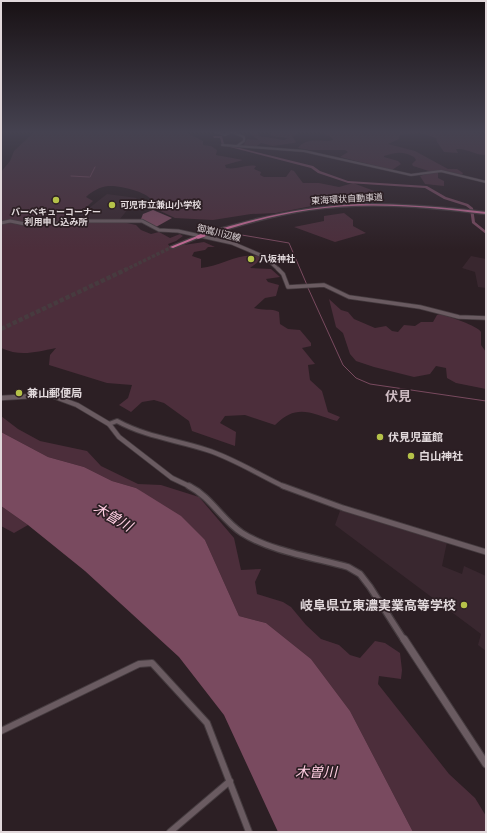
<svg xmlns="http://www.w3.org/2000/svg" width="487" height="833" font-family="'Open Sans','Noto Sans JP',sans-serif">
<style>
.built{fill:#39272f}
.green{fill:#4c2e3b}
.water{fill:#794a5f}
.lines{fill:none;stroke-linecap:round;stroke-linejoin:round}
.stream{stroke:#794a5f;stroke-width:1}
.river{fill:#794a5f;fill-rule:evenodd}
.motorway-tunnel-far1{stroke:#473b3f;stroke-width:3.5;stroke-dasharray:3.5 1.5;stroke-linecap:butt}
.motorway-tunnel{stroke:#473b3f;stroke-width:4.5;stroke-dasharray:4.5 2;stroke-linecap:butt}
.tertiary-far3-casing{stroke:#453b3f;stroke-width:3}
.tertiary-far2-casing{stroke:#453b3f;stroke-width:6}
.tertiary-far1-casing{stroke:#453b3f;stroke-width:7}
.tertiary-casing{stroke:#453b3f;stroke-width:8}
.secondary-far4-casing{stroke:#453b3f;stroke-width:4.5}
.secondary-far3-casing{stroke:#453b3f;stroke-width:5}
.secondary-far2-casing{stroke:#453b3f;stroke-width:6}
.secondary-far1-casing{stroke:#453b3f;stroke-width:8}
.secondary-casing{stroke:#453b3f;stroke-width:9}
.motorway-casing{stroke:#453b3f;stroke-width:2.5}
.tertiary-far3{stroke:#6a5b61;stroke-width:2}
.tertiary-far2{stroke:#6a5b61;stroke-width:4}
.tertiary-far1{stroke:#6a5b61;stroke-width:5}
.tertiary{stroke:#6a5b61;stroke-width:6}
.secondary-far4{stroke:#6a5b61;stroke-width:3}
.secondary-far3{stroke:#6a5b61;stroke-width:3.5}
.secondary-far2{stroke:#6a5b61;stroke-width:4.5}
.secondary-far1{stroke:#6a5b61;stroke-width:5.5}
.secondary{stroke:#6a5b61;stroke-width:7}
.motorway{fill:#c36b95;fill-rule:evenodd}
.motorway-bridge-casing{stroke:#453b3f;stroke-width:5;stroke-linecap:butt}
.motorway-bridge{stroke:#c36b95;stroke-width:3.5}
.poi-dot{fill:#b5c249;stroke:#2c1f24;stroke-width:1.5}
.labels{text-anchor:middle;stroke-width:3.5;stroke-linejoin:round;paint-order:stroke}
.far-street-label{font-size:9px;fill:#e1d8db;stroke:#2c1f24}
.far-poi-label{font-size:9px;font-weight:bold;fill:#e1d8db;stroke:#2c1f24;text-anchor:start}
.poi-label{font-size:11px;font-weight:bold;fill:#e1d8db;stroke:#2c1f24;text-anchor:start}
.quarter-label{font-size:13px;font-weight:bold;fill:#cebcc3;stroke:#2c1f24}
.near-poi-label{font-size:13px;font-weight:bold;fill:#e1d8db;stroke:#2c1f24;text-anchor:end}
.near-water-label{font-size:14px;font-style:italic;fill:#ffcee2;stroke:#2c1f24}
</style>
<rect width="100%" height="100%" fill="#2c1f24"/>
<!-- built -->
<path class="built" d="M 107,194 L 137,198 L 120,219 L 79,221 L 79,216 Z
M 471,256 L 486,259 L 486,288 L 478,287 L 475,272 L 462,268 Z
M 341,508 L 447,542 L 442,566 L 462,574 L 464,566 L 486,576 L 486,651 L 478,645 L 481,634 L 335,525 Z"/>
<!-- green -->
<path class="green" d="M 34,132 L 186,132 L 203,141 L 203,145 L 211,146 L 217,150 L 216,155 L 243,160 L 225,165 L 226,168 C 237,170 246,164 256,166 L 254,169 L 261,172 L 260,175 L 264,177 L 286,177 L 291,170 L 294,171 L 303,183 L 319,183 L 339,187 L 353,183 L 377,192 L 372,197 L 357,198 L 347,202 L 322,204 L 276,213 L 251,214 L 213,220 L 175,218 L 152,207 L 153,203 C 151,192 119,185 108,186 C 100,187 92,191 86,197 L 93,201 C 84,210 80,213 66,214 L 61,221 L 55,223 L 58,225 L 78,222 L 118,221 L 136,225 L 141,230 L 151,234 L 159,232 L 170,238 L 180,234 L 183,236 L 176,241 L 168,244 L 170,247 L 204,242 L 215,247 L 208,247 L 205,250 L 194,252 L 192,256 L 201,259 L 201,268 C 222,266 244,249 263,258 L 250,268 L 271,269 L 280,277 L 266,279 L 268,282 L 279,285 L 276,296 L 265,298 L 254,308 C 263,311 271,308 279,312 L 280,324 L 288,329 L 300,330 L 311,343 L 311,346 L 302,348 L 315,364 L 308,365 L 310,380 L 322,391 L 328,412 L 340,417 L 337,421 C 310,413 297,403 275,425 L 245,415 L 225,416 L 220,423 L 236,432 L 235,446 L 192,431 L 189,421 L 164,403 L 154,400 L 142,402 L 131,412 L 119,405 L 128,398 L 132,385 L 107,383 L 49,365 L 50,355 L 56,348 C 35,352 21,357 1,348 L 1,172 L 10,161 L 14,151 Z
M 249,132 L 257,132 L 259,136 L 284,140 L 288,138 L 271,136 L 271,132 L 297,132 L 298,134 L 292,136 L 296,142 L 294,143 L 273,146 L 261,143 L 257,146 L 243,146 L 247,139 L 258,140 Z
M 319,132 L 472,132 L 486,135 L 486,155 C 475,155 467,148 456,149 L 458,153 L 444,152 L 437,142 L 436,138 L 420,133 L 400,135 L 399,139 L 388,144 L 415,151 L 448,169 L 457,169 L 463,173 L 462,175 L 438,171 L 438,178 L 444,181 L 444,186 L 425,184 L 420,176 L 432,172 L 413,166 L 412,164 L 416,160 L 414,157 C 403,151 396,152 384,156 L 384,157 L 398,161 L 401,164 L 392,170 L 340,157 L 348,152 L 345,150 L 309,150 L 298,148 C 308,136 320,143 333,140 L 331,137 Z
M 344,213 L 353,220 L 353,226 L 366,233 L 335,242 L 294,227 L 324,221 L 324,216 Z
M 329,299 L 341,310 L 348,312 L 354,319 L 375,328 L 386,326 L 392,331 L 398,332 L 404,325 L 415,326 L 421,322 L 433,322 L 437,315 L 440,314 C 448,316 478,326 481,332 L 481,345 L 486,352 L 486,389 L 456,383 L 447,378 L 446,368 L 436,366 L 430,374 L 414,377 L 374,367 L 356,361 L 350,354 L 343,333 L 336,327 Z
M 1,416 L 18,429 L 40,441 L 87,451 L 101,466 L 138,484 L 161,485 L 199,497 L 234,538 L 241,570 L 261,569 L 255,582 L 257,594 L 283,602 L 291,607 L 306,625 L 321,639 L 339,645 L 350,655 L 360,658 L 375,641 L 385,643 L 400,653 L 402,670 L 401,679 L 379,676 L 378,684 L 449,774 L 475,798 L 486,816 L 486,832 L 413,832 L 350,711 L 311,659 L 266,623 L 239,616 L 205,540 L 136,488 L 112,481 L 84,467 L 48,457 L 1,432 Z
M 1,506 L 28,525 L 14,533 L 1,526 Z"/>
<!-- water -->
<path class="water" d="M 153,210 L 172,218 L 156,227 L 141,219 L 143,214 Z
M 1,432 L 48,457 L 84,467 L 112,481 L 136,488 L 181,516 L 205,540 L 239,616 L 266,623 L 311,659 L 350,711 L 413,832 L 278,832 L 224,715 L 179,657 L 85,571 L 28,525 L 1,506 Z"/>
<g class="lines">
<!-- stream -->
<path class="stream" d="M 71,176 L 89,177
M 90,177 L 95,167
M 214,238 L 230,233 L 289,243 L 307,285
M 308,288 L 343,365 L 356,378 L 370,384 L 486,401"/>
<!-- river -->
<path class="river" d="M 213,136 L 222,136 L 224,144 L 313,166 L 320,171 L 348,181 L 427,186 L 446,197 L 468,204 L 473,208 L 475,222 L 486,231 L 486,234 L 472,223 L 470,209 L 466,206 L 444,199 L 425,188 L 348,183 L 318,173 L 311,168 L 222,145 L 220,138 L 214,138 Z"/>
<!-- motorway-tunnel-far1 -->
<path class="motorway-tunnel-far1" d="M 125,270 L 172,247"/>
<!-- motorway-tunnel -->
<path class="motorway-tunnel" d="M 1,329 L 127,269"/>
<defs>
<path id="tertiary-far3" d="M 216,132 L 225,135 L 231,132
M 232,132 L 244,137 L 244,141 L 237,146
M 222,145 L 304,151 L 411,175 L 441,171 L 486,182"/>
<path id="tertiary-far2" d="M 109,424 L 117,421 C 146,437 177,440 207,450 C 235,459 259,475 285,487"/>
<path id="tertiary-far1" d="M 283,486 L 343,508 L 486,552"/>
<path id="tertiary" d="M 1,731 L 139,664 L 152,663 L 207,723 L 249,832
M 170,832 L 230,781"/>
<path id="secondary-far4" d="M 1,223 L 10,221 L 25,224 L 43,220 L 61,224 L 78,221 L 142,221 L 159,230 L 178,231 L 232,243 L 265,257 L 279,270"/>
<path id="secondary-far3" d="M 278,269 L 283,274 L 288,287 L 324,285 L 349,297 L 420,307 L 459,317 L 486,318"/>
<path id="secondary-far2" d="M 1,398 L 50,395 L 77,405 L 109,424 L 119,437 L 172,478 L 191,487"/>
<path id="secondary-far1" d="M 189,486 C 211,497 222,520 242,533 C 270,551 316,558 348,567 L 360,574 L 370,587 L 404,640"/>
<path id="secondary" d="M 404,639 L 486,764"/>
<path id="motorway" d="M 360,204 C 403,204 444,207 486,212 L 486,214 C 428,207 368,201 309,210 C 274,215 240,225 205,236 L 202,235 C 211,230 224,228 234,225 C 276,213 317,206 360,204 Z
M 197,236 L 200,237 L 173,248 L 170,247 Z"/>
</defs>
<!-- tertiary-far3 casing -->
<use href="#tertiary-far3" class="tertiary-far3-casing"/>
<!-- tertiary-far2 casing -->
<use href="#tertiary-far2" class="tertiary-far2-casing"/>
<!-- tertiary-far1 casing -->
<use href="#tertiary-far1" class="tertiary-far1-casing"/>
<!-- tertiary casing -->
<use href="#tertiary" class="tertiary-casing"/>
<!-- secondary-far4 casing -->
<use href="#secondary-far4" class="secondary-far4-casing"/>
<!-- secondary-far3 casing -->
<use href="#secondary-far3" class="secondary-far3-casing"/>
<!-- secondary-far2 casing -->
<use href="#secondary-far2" class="secondary-far2-casing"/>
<!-- secondary-far1 casing -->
<use href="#secondary-far1" class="secondary-far1-casing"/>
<!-- secondary casing -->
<use href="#secondary" class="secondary-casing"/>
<!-- motorway casing -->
<use href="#motorway" class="motorway-casing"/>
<!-- tertiary-far3 -->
<use href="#tertiary-far3" class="tertiary-far3"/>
<!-- tertiary-far2 -->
<use href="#tertiary-far2" class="tertiary-far2"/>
<!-- tertiary-far1 -->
<use href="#tertiary-far1" class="tertiary-far1"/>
<!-- tertiary -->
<use href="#tertiary" class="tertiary"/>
<!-- secondary-far4 -->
<use href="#secondary-far4" class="secondary-far4"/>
<!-- secondary-far3 -->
<use href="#secondary-far3" class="secondary-far3"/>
<!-- secondary-far2 -->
<use href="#secondary-far2" class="secondary-far2"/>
<!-- secondary-far1 -->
<use href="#secondary-far1" class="secondary-far1"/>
<!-- secondary -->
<use href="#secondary" class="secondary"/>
<!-- motorway -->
<use href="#motorway" class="motorway"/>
<defs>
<path id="motorway-bridge" d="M 198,237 L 204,235"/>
</defs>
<!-- motorway-bridge casing -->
<use href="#motorway-bridge" class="motorway-bridge-casing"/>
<!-- motorway-bridge -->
<use href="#motorway-bridge" class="motorway-bridge"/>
</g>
<!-- sky -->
<linearGradient id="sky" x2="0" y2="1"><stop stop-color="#181114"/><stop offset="0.53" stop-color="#454250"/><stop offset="1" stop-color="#454250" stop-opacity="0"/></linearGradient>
<rect width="487" height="249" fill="url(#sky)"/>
<!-- markers -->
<g class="poi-dot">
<circle cx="56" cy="200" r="4"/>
<circle cx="112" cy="205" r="4"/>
<circle cx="251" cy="259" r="4"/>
<circle cx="19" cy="393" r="4"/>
<circle cx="380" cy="437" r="4"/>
<circle cx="411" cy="456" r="4"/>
<circle cx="464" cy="605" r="4"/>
</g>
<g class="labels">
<!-- far-street labels -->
<g class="far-street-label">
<text transform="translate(347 199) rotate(-3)" y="3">東海環状自動車道</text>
<text transform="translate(219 233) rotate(14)" y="3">御嵩川辺線</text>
</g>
<!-- far-poi labels -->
<g class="far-poi-label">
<text x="120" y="208">可児市立兼山小学校</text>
<text x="56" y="215" text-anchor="middle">バーベキューコーナー<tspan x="56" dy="10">利用申し込み所</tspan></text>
<text x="259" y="262">八坂神社</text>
</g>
<!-- poi labels -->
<g class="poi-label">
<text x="27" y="397">兼山郵便局</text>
<text x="388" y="441">伏見児童館</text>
<text x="419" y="460">白山神社</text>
</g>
<!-- quarter labels -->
<g class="quarter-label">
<text x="398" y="401">伏見</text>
</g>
<!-- near-poi labels -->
<g class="near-poi-label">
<text x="456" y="610">岐阜県立東濃実業高等学校</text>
</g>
<!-- near-water labels -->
<g class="near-water-label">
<text transform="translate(113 517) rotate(30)" y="5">木曽川</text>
<text x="316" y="777">木曽川</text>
</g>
</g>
<!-- border -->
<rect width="487" height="833" fill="none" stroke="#e1d8db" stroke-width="4"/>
</svg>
